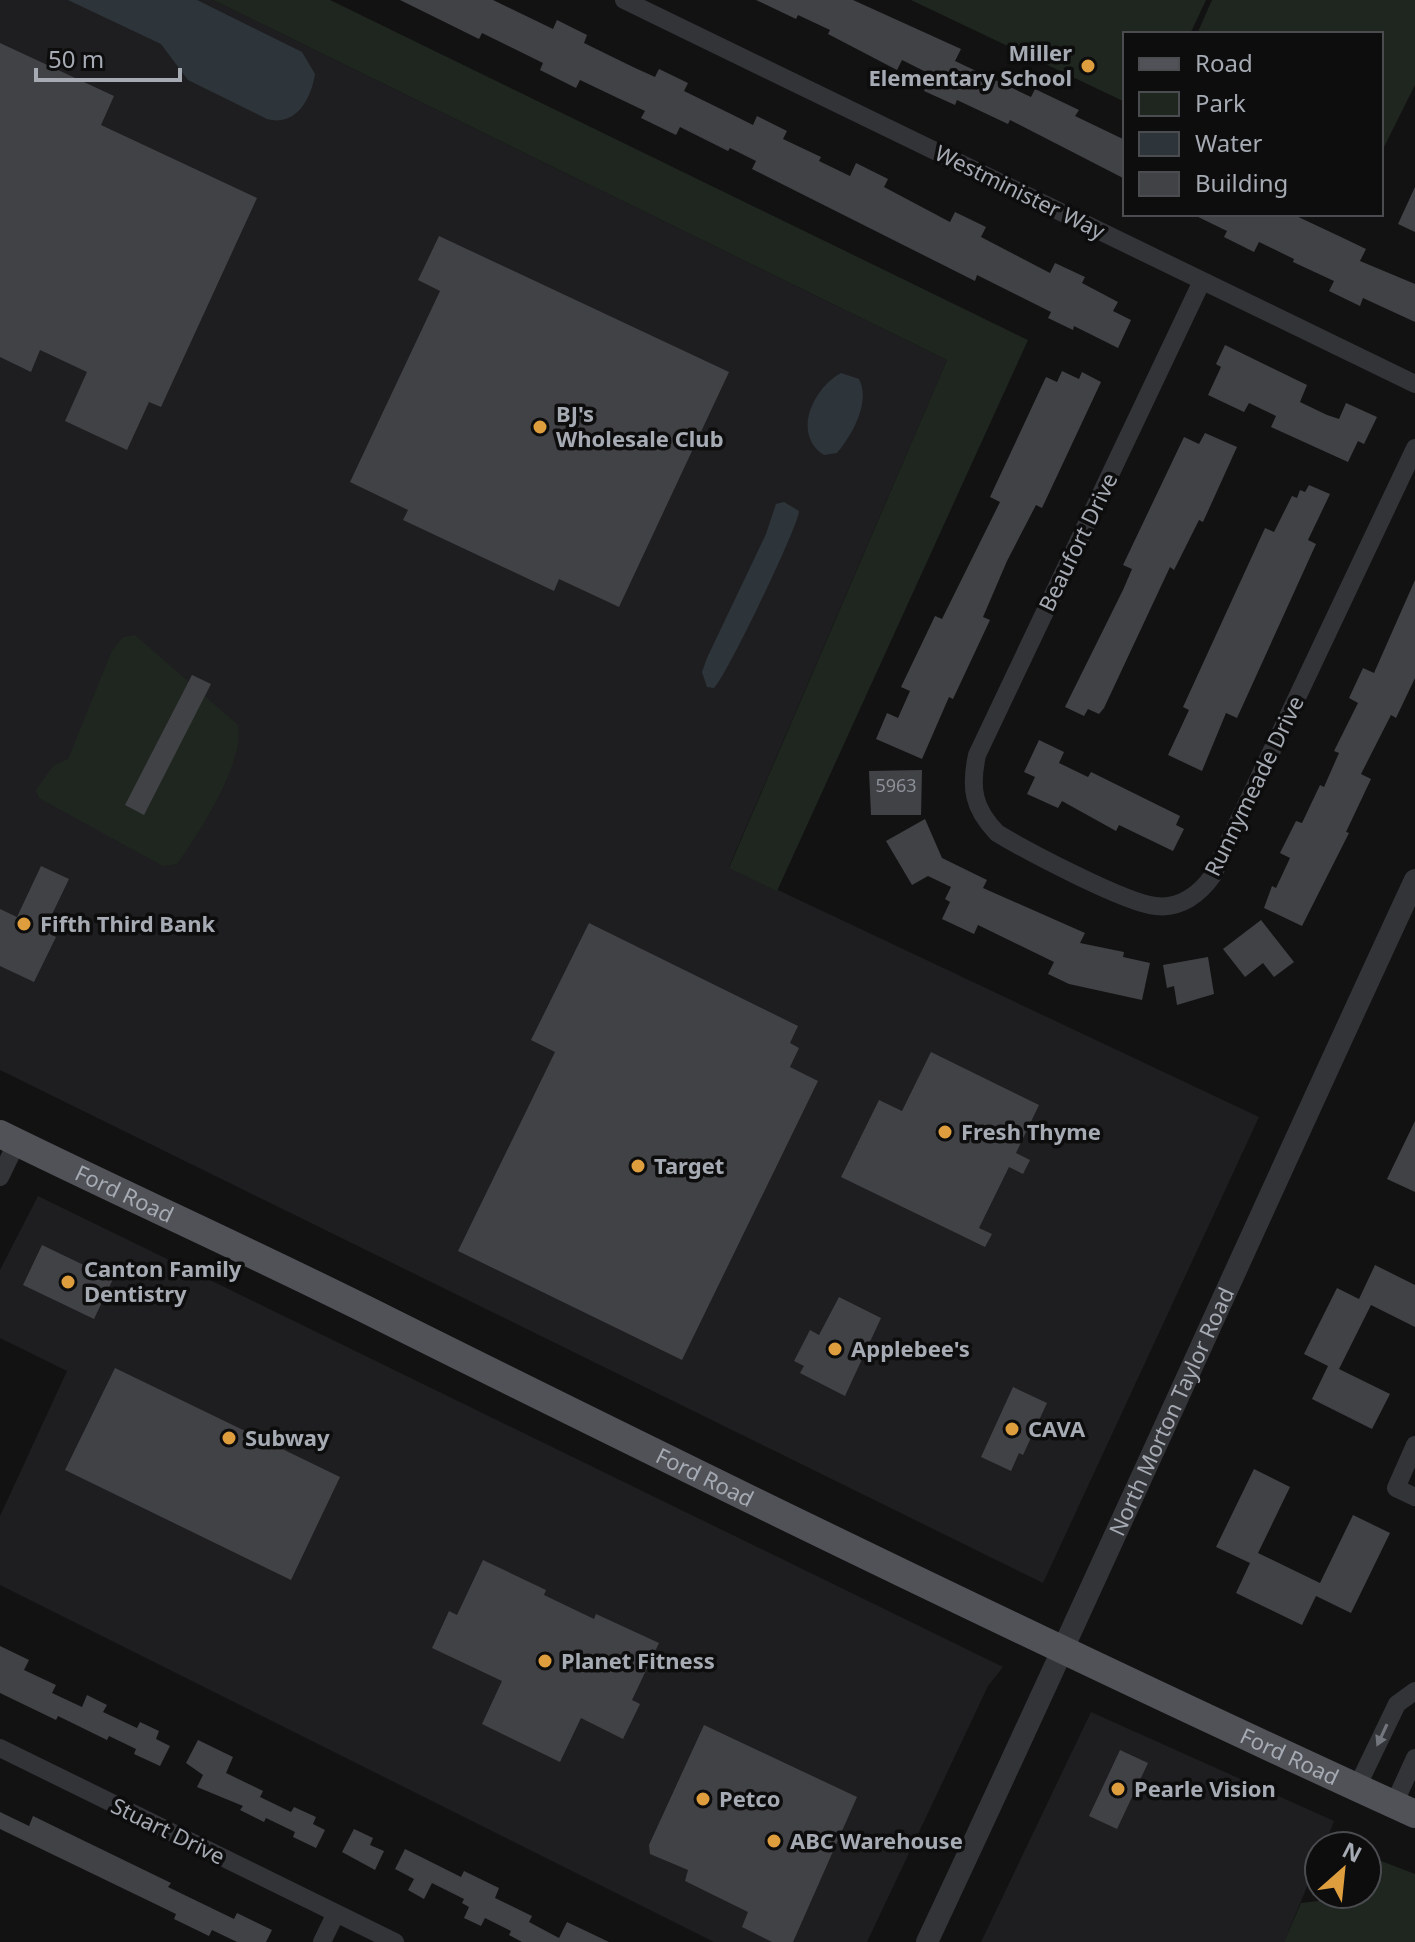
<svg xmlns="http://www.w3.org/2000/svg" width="1415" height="1942" font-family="'Noto Sans',sans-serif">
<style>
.built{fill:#1e1e20}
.green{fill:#1f261f}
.water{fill:#2d353b}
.building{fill:#414246}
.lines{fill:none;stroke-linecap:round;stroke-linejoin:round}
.minor{stroke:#333438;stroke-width:18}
.tertiary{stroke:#333438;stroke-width:22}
.primary{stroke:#505257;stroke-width:28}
.oneway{fill:#72757c}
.poi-dot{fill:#df9e3e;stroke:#0d0d0e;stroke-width:3}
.labels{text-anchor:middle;stroke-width:7;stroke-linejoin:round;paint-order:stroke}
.number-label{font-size:18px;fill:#8c9098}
.poi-label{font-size:22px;font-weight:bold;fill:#a5aab3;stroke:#0d0d0e;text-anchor:start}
.street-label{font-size:22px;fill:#a5aab3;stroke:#0d0d0e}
</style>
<rect width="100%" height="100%" fill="#121213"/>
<!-- built -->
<path class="built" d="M 0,0 L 213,0 L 947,360 L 729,867 L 1259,1117 L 1043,1583 L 0,1070 Z
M 38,1196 L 1003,1667 L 988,1686 L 867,1942 L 714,1942 L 0,1585 L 0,1516 L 67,1371 L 0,1338 L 0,1270 Z
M 1091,1712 L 1334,1821 L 1324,1846 L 1319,1846 L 1319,1858 L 1284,1942 L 981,1942 Z"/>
<!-- green -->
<path class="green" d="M 213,0 L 330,0 L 1028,340 L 777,891 L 729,868 L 947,360 Z
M 911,0 L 1206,0 L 1190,34 L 1125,34 L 1125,102 Z
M 1212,0 L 1415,0 L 1415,85 L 1381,153 L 1381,34 L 1197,34 Z
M 135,635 L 238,725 C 245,762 199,833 177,864 L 163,866 L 39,798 L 36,790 L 53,766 L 68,759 L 112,651 L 123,637 Z
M 1376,1859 L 1415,1874 L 1415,1942 L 1284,1942 L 1301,1903 L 1327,1900 L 1335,1894 L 1367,1894 L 1367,1866 Z"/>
<!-- water -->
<path class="water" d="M 68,0 L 197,0 L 302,52 L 315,74 C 311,99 296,127 267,119 L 188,80 L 161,44 Z
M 841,373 L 859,379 C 871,402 852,435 837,453 L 824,455 C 792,435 812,389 841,373 Z
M 784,502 L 799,511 C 799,525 726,677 714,688 L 707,687 L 702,672 L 707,658 L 766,534 L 776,504 Z"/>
<!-- building -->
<path class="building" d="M 400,0 L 493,0 L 553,29 L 557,20 L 587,35 L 584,43 L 633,67 L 655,77 L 659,69 L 688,83 L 684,91 L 731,114 L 753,125 L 757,116 L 787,131 L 783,139 L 821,157 L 819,161 L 850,176 L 856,163 L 888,179 L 884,187 L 950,222 L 955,212 L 986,227 L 981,237 L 1050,273 L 1055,263 L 1085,277 L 1082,283 L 1118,302 L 1113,311 L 1131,320 L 1118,348 L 1074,326 L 1073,330 L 1048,318 L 1051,312 L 977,275 L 975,281 L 752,169 L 756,161 L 730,148 L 728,151 L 680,127 L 676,135 L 641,118 L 645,111 L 580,80 L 576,88 L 540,70 L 543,63 L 482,33 L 479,39 Z
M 756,0 L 853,0 L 961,49 L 955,61 L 1031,97 L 1035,89 L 1079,110 L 1075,116 L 1125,140 L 1125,179 L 1010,120 L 1008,124 L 957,100 L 955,105 L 924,91 L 932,75 L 902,60 L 897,70 L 828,34 L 830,30 L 798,15 L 796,19 Z
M 0,43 L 114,96 L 101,125 L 257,198 L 161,407 L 149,402 L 127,450 L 65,421 L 87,372 L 40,350 L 31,372 L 0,357 Z
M 1415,187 L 1415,232 L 1398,224 Z
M 1192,214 L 1292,214 L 1341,237 L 1366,249 L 1360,261 L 1415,284 L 1415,322 L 1363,298 L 1360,306 L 1329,291 L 1334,281 L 1293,262 L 1294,259 L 1259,242 L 1254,252 L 1224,237 L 1227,231 Z
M 439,236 L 729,372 L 619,607 L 559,579 L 554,591 L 403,520 L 408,510 L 350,482 L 440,291 L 418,280 Z
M 1225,345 L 1307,385 L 1300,402 L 1327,415 L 1339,419 L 1346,403 L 1377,417 L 1364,444 L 1358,441 L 1348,462 L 1271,427 L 1276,416 L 1249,403 L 1244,412 L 1208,395 L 1221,367 L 1216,364 Z
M 1062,371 L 1079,379 L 1082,372 L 1101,382 L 1042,508 L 1036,505 L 1007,561 L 983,617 L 990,620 L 953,699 L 949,697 L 922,759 L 876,739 L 887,713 L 898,718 L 910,691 L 901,687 L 912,664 L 935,616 L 942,619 L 1000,502 L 990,497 L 1046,377 L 1057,382 Z
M 1205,433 L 1237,447 L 1203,522 L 1199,520 L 1174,570 L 1170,567 L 1104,708 L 1099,714 L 1088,709 L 1084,716 L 1065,707 L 1123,590 L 1132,569 L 1123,565 L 1184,437 L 1199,444 Z
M 1309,485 L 1330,494 L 1308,540 L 1316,544 L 1237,718 L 1226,713 L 1202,771 L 1168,755 L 1189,710 L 1183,707 L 1265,528 L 1274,532 L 1292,496 L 1297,498 L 1300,490 L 1305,492 Z
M 1415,580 L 1415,678 L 1396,718 L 1391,715 L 1361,774 L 1371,779 L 1346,832 L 1349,833 L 1302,926 L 1264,908 L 1272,886 L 1276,888 L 1290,858 L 1280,853 L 1296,821 L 1302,823 L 1320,785 L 1324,787 L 1339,753 L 1334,751 L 1358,703 L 1349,698 L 1363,668 L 1374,673 Z
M 192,675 L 211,684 L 144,815 L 125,805 Z
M 1039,740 L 1064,752 L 1059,763 L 1088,777 L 1091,772 L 1180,816 L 1176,825 L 1184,829 L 1173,851 L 1119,825 L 1116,831 L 1062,801 L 1058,808 L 1027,794 L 1035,777 L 1024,772 Z
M 922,770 L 921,815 L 871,815 L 869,771 Z
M 925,819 L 942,858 L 987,880 L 983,888 L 1085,933 L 1080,943 L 1124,952 L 1123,957 L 1150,963 L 1142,1000 L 1069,984 L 1048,974 L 1054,962 L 978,925 L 974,934 L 942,919 L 950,902 L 945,899 L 951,887 L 928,876 L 912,885 L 886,841 Z
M 41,866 L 69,879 L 44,931 L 56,937 L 34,982 L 0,966 L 0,909 L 17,917 Z
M 1261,920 L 1294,962 L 1274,977 L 1263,963 L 1245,977 L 1223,949 Z
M 589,923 L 798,1026 L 790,1043 L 799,1048 L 790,1067 L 818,1081 L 682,1360 L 458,1251 L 555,1052 L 531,1040 Z
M 1208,957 L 1214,994 L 1177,1005 L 1174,986 L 1167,988 L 1163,965 Z
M 931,1052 L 1039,1105 L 1016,1153 L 1030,1160 L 1023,1174 L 1009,1167 L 979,1228 L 992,1234 L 985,1247 L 841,1177 L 879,1100 L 902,1111 Z
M 1415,1121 L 1415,1192 L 1387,1179 Z
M 42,1245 L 113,1279 L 94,1319 L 23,1285 Z
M 1375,1265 L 1415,1285 L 1415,1327 L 1371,1305 L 1339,1369 L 1390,1394 L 1372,1429 L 1312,1399 L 1328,1366 L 1304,1354 L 1337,1288 L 1359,1299 Z
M 839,1297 L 881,1318 L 845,1396 L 800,1373 L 804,1366 L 794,1361 L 810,1330 L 819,1335 Z
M 115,1368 L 340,1477 L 291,1580 L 65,1470 Z
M 1013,1387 L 1047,1403 L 1023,1455 L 1019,1453 L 1011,1471 L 981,1457 Z
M 1254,1469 L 1290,1487 L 1258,1553 L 1320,1583 L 1353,1515 L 1390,1533 L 1351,1613 L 1316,1596 L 1302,1625 L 1236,1593 L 1250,1563 L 1216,1547 Z
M 483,1560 L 546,1590 L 544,1595 L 594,1619 L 596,1614 L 659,1643 L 632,1700 L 640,1704 L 623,1739 L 581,1718 L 560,1762 L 482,1724 L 502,1681 L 432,1648 L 449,1611 L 457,1615 Z
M 0,1646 L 29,1660 L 24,1670 L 56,1685 L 52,1693 L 82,1707 L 87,1695 L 107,1705 L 103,1712 L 137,1728 L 140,1722 L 159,1731 L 156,1739 L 170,1746 L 160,1766 L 134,1754 L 136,1749 L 109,1736 L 107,1740 L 58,1716 L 56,1720 L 0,1693 Z
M 704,1725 L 857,1797 L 793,1942 L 772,1942 L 742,1927 L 748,1912 L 685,1881 L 688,1870 L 650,1854 L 649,1845 Z
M 198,1740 L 233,1757 L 226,1773 L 263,1791 L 260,1797 L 291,1812 L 294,1807 L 316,1817 L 313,1824 L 325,1830 L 316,1848 L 293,1837 L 295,1832 L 266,1818 L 264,1822 L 240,1810 L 243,1806 L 197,1787 L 203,1775 L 186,1763 Z
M 1120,1750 L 1148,1763 L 1117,1829 L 1089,1816 Z
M 0,1812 L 29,1826 L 33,1816 L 171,1883 L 168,1887 L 234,1919 L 237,1913 L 272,1930 L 266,1942 L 237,1942 L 212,1930 L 209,1936 L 174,1919 L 176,1914 L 0,1829 Z
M 354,1829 L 373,1838 L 370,1845 L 384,1851 L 375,1870 L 342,1852 Z
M 405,1849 L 461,1877 L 464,1871 L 499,1888 L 495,1898 L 532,1916 L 529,1922 L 559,1938 L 567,1922 L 609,1942 L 522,1942 L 509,1935 L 511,1931 L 485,1918 L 481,1926 L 464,1918 L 469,1907 L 462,1903 L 464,1899 L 432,1883 L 424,1899 L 408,1890 L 414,1879 L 395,1869 Z"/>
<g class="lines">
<!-- minor -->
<path class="minor" d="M 624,0 L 1415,384
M 1202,281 L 977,755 C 970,788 973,808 997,833 C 1025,850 1127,904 1156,906 C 1180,909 1200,894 1213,875 L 1415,448
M 0,1177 L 17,1142
M 1415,1445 L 1396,1488 L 1415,1497
M 0,1748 L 395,1942
M 1357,1787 L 1397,1704 L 1415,1691
M 1394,1804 L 1415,1758
M 322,1942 L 336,1913"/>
<!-- tertiary -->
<path class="tertiary" id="s1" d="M 927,1942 C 1093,1589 1251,1233 1415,880"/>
<!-- primary -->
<path class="primary" id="s2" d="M 0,1134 C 130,1198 262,1257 391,1322 C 730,1491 1070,1657 1415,1814"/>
</g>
<!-- one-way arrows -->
<defs><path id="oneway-solid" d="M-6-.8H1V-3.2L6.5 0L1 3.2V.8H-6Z" transform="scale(2)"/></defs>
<use class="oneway" href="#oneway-solid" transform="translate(1382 1735) rotate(115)"/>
<!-- markers -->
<g class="poi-dot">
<circle cx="1088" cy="66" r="8"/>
<circle cx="540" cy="427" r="8"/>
<circle cx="24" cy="924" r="8"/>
<circle cx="945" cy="1132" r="8"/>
<circle cx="638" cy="1166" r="8"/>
<circle cx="68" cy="1282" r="8"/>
<circle cx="835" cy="1349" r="8"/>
<circle cx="1012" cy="1429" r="8"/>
<circle cx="229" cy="1438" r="8"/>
<circle cx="545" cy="1661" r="8"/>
<circle cx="1118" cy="1789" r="8"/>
<circle cx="703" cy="1799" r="8"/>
<circle cx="774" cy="1841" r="8"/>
</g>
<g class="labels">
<!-- number labels -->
<g class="number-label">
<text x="896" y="792">5963</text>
</g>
<!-- poi labels -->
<g class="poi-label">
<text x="1072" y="61" text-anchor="end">Miller<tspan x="1072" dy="25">Elementary School</tspan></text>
<text x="556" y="422">BJ's<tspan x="556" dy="25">Wholesale Club</tspan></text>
<text x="40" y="932">Fifth Third Bank</text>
<text x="961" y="1140">Fresh Thyme</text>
<text x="654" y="1174">Target</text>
<text x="84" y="1277">Canton Family<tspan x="84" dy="25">Dentistry</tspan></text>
<text x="851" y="1357">Applebee's</text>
<text x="1028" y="1437">CAVA</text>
<text x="245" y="1446">Subway</text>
<text x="561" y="1669">Planet Fitness</text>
<text x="1134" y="1797">Pearle Vision</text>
<text x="719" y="1807">Petco</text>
<text x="790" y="1849">ABC Warehouse</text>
</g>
<!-- street labels -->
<g class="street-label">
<text transform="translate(1020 192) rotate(26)" y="8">Westminister Way</text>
<text transform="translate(1078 542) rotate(-64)" y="8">Beaufort Drive</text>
<text transform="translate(1254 786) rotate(-64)" y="8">Runnymeade Drive</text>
<text dy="8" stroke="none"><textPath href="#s2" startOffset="138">Ford Road</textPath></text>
<text dy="8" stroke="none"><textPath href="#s1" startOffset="584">North Morton Taylor Road</textPath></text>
<text dy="8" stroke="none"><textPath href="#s2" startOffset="784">Ford Road</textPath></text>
<text dy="8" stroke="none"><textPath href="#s2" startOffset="1432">Ford Road</textPath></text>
<text transform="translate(168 1831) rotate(26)" y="8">Stuart Drive</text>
</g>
</g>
<!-- legend -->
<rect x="1123" y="32" width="260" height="184" fill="#0d0d0e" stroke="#4a4c50" stroke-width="2"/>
<rect x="1139" y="58" width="40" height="12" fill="#505257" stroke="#4a4c50" stroke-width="2"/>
<text x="1195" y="72" font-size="24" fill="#a5aab3">Road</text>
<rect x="1139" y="92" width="40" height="24" fill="#1f261f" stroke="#4a4c50" stroke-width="2"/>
<text x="1195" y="112" font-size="24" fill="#a5aab3">Park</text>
<rect x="1139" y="132" width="40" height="24" fill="#2d353b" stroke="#4a4c50" stroke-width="2"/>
<text x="1195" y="152" font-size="24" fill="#a5aab3">Water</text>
<rect x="1139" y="172" width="40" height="24" fill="#414246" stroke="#4a4c50" stroke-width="2"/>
<text x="1195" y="192" font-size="24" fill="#a5aab3">Building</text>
<!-- north arrow -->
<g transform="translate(1343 1870) rotate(27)"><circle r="38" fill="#0d0d0e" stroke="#4a4c50" stroke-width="2"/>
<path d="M0-6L14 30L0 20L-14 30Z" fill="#df9e3e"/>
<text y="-12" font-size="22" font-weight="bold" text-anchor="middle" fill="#a5aab3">N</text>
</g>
<!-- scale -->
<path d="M36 68v12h144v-12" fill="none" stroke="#a5aab3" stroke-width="4"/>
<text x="48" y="68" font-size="24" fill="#a5aab3" stroke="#0d0d0e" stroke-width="6" paint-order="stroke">50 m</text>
</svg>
